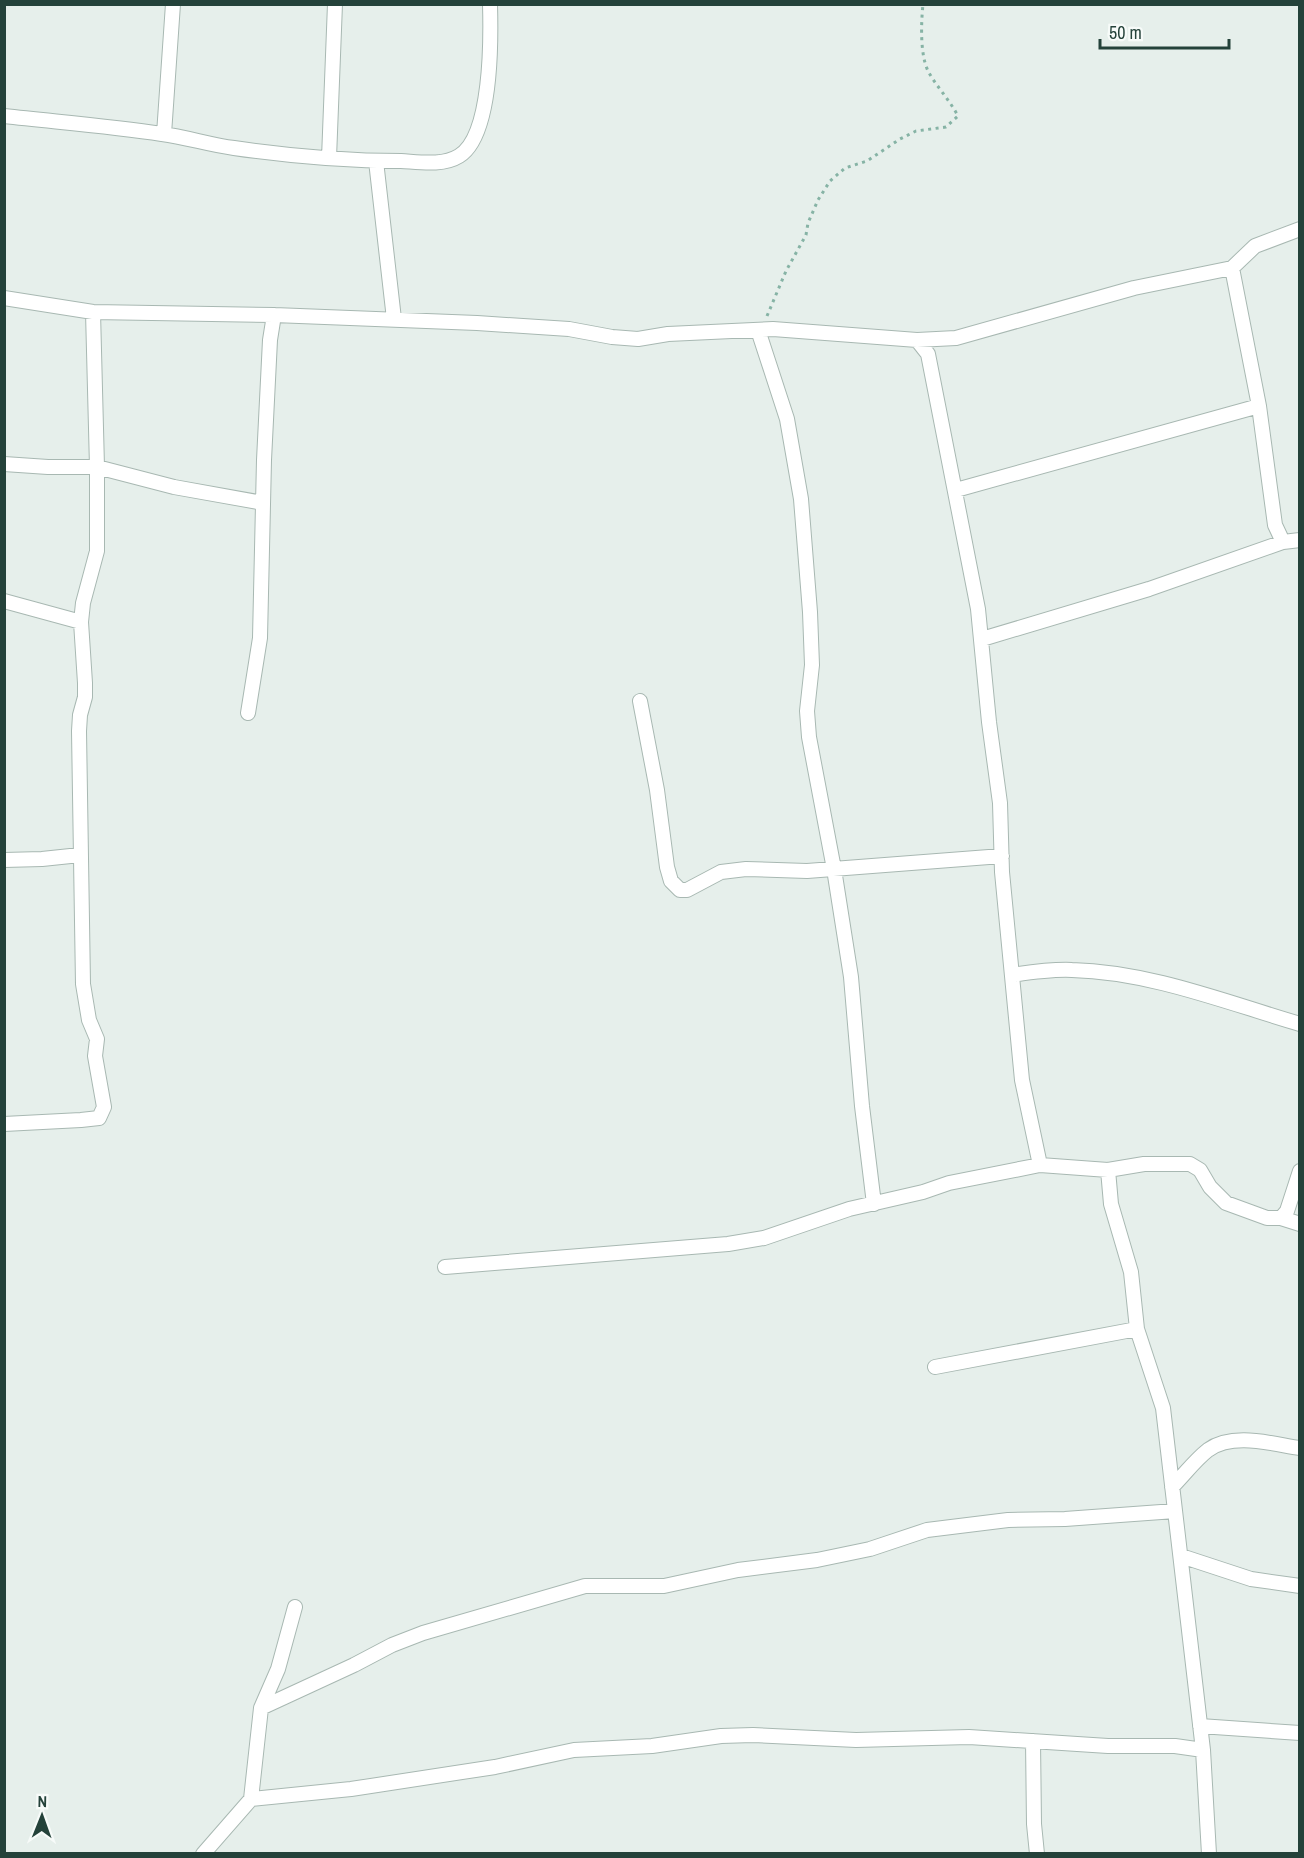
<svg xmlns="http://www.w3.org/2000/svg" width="1304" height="1858" font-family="'Archivo Narrow',sans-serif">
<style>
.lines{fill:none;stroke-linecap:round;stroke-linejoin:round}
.minor-casing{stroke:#a8b8b2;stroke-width:16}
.path{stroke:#86b3a5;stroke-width:3;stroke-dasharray:3 4.5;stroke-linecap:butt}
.minor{stroke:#fff;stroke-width:14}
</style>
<rect width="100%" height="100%" fill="#e6efeb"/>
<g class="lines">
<defs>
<path id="minor" d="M 4,116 C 57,122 110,126 162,134 C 186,137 210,145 234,148 C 289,156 345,161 401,161 C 419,162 443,166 459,156 C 492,136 491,39 490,4
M 164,134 L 173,4
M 329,158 L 335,4
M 376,161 L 394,319
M 1232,268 L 1259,406 L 1275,525 L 1283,542 L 1300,540
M 4,298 L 93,312 L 274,315 L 477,323 L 569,329 L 612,337 L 638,339 L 668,334 L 773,329 L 917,340 L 956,338 L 1134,288 L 1232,268 L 1255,246 L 1300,229
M 758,330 L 787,419 L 801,499 L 810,612 L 812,665 L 807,711 L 809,737 L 834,869 L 851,977 L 862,1106 L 874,1204
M 917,340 L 928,354 L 978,609 L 989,722 L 1000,803 L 1002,872 L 1022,1080 L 1040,1165
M 4,464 L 48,467 L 97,467 L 174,487 L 263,503
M 956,490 L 1259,406
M 4,601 L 81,622
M 982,639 L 1149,589 L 1283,542
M 640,701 L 657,790 L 667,867 L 671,881 L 680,890 L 687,890 L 721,872 L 746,869 L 807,871 L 1002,856
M 248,713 L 260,638 L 264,460 L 270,340 L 274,315
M 4,860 L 42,859 L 80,855
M 1012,975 C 1032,972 1052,969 1072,970 C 1150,972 1225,1002 1300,1024
M 4,1124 L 81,1120 L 99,1118 L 104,1107 L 95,1056 L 97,1039 L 89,1020 L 83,984 L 79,731 L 80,715 L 85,697 L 85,683 L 81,622 L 83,603 L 97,551 L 97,467 L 93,312
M 1281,1218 L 1287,1211 L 1300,1171
M 445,1267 L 728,1244 L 764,1238 L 849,1209 L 923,1192 L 949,1183 L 1040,1165 L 1108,1170
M 935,1367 L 1137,1329
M 1172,1487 C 1184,1475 1195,1460 1208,1450 C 1233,1432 1272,1444 1300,1448
M 1181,1556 L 1251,1579 L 1300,1586
M 261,1708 L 354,1665 L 392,1645 L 423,1633 L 585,1586 L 664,1586 L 738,1570 L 817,1560 L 870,1549 L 927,1530 L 1008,1520 L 1065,1519 L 1175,1511
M 1200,1726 L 1300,1733
M 1033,1741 L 1034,1824 L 1037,1854
M 251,1799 L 351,1789 L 495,1767 L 574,1750 L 652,1746 L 721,1736 L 753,1735 L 856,1740 L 969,1737 L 1108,1746 L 1175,1746 L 1203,1750
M 203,1854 L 251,1799 L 261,1708 L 278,1669 L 295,1607
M 1209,1854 L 1203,1750 L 1163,1408 L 1137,1329 L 1131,1272 L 1111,1204 L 1108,1170 L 1144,1164 L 1190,1164 L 1200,1170 L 1210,1187 L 1226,1203 L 1267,1218 L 1281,1218 L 1300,1224"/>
</defs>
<!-- minor casing -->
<use href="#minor" class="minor-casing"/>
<!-- path -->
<path class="path" d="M 767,316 L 786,271 L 806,235 L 808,223 L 818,200 L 830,181 L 845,168 L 867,161 L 900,139 L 916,131 L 946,127 L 958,116 C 949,99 936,86 928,71 C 920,54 921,24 923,4"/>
<!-- minor -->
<use href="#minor" class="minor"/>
</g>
<!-- border -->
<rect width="1304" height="1858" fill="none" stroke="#24423a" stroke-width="12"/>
<!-- north arrow -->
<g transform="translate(42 1816) rotate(1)" stroke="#f7fbf9" stroke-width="4.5" paint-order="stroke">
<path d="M0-4.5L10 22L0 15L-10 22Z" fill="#24423a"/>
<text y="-9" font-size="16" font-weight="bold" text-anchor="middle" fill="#24423a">N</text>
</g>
<!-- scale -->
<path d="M1100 39v9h129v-9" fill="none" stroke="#24423a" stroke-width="3"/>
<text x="1109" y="39" font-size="18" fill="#24423a" stroke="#f7fbf9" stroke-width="4.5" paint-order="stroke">50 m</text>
</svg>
